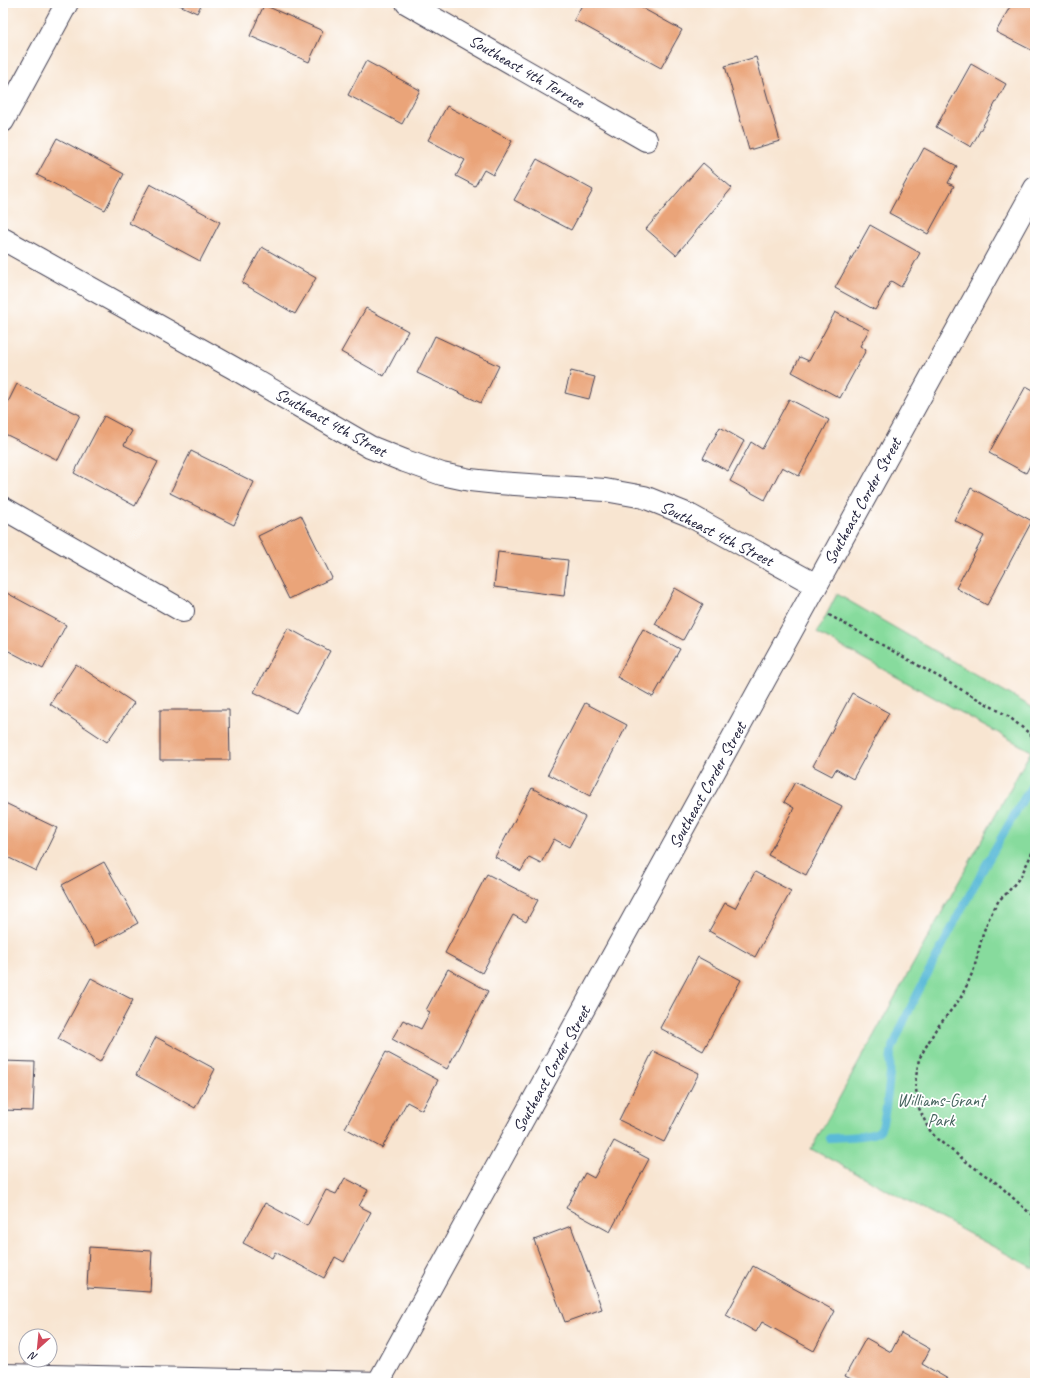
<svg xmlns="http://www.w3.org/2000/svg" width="1038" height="1386" font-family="Caveat,sans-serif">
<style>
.green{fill:#87db9d;stroke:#547e6c}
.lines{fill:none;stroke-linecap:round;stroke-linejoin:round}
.stream{stroke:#5abad8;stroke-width:8}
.building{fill:#eaa479}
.minor-casing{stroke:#423f52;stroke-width:24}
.secondary-casing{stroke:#423f52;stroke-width:24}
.path{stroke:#423f52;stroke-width:2.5;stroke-dasharray:3 3;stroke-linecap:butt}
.minor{stroke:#fff;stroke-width:22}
.secondary{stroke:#fff;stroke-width:22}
.labels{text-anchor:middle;stroke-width:3.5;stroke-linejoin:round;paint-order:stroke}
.street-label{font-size:17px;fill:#22223b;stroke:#fff}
.park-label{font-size:17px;fill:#45635d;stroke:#fff}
</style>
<rect width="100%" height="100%" fill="#fff"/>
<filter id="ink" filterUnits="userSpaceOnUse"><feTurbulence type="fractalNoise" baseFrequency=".025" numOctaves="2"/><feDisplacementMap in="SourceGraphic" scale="8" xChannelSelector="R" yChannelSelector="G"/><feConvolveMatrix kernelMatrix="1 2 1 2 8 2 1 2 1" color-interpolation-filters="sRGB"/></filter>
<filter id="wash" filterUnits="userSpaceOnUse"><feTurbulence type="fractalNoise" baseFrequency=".012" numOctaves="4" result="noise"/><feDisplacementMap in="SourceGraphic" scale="16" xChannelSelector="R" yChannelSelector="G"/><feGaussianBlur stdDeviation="0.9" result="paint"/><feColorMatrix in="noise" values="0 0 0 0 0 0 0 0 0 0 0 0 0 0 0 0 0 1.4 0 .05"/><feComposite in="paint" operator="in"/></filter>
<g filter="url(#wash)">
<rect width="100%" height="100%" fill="#f8e5d1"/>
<!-- green -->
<path class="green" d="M 837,594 L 1035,709 L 1035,1269 L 811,1149 L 1031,751 L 817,633 Z"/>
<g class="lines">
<!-- stream -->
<path class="stream" d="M 830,1138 C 840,1137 873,1138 880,1130 C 885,1124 889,1084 890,1074 C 891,1065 889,1056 893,1047 C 904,1017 920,989 935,960 C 966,899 999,839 1035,780"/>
</g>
<g id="blocks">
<!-- building -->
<path class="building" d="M 175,3 L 202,3 L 197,13 Z
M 583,3 L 633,3 L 682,30 L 661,68 L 574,20 Z
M 1012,3 L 1035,3 L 1035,52 L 996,32 Z
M 264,5 L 323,31 L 309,62 L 250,36 Z
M 756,57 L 780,141 L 749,150 L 725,66 Z
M 366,61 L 420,90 L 402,124 L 348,95 Z
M 971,64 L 1006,84 L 971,147 L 936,127 Z
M 447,106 L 512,141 L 493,175 L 484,170 L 475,186 L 456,176 L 465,160 L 428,140 Z
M 57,138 L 124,174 L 105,210 L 37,175 Z
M 924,148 L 957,166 L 948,183 L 954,186 L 928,234 L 889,213 Z
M 537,159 L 593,190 L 571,230 L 514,200 Z
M 703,163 L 732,188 L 676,255 L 646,229 Z
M 150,184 L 220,222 L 200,261 L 129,223 Z
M 870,225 L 920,253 L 901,287 L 891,281 L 875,310 L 835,288 Z
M 262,247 L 316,278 L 295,314 L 242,283 Z
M 366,308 L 408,331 L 384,376 L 341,352 Z
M 835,312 L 869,330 L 860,346 L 866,350 L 840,398 L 792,372 L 800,357 L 809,361 Z
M 435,336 L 499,366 L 481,403 L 417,373 Z
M 571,371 L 595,377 L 589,399 L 565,393 Z
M 17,384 L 80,415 L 58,460 L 3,433 L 3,412 Z
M 1026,386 L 1035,391 L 1035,456 L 1026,473 L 989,453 Z
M 789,399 L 829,420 L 799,476 L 782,467 L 765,500 L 730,481 L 751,442 L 762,449 Z
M 104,416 L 132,431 L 124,445 L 158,462 L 135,506 L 74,473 Z
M 720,427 L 744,441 L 728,471 L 703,458 Z
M 191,451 L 254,482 L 234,525 L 170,493 Z
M 971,488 L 1032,521 L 987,605 L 956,588 L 984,536 L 954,520 Z
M 301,515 L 332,578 L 289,599 L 258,536 Z
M 498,552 L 568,560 L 564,596 L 494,587 Z
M 675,588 L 703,604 L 683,640 L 655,624 Z
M 5,592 L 66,625 L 43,669 L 3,648 L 3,596 Z
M 288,628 L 330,651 L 296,713 L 254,692 Z
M 643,629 L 680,649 L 653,697 L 617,677 Z
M 76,664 L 134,703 L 107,742 L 50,704 Z
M 852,693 L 889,713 L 853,779 L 836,769 L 832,776 L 813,766 Z
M 585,703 L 627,725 L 590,796 L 548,774 Z
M 160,710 L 229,710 L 230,760 L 160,760 Z
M 795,782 L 842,806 L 806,875 L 768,855 L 794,808 L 784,802 Z
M 532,788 L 585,817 L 569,847 L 554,839 L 541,863 L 529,857 L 521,871 L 495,857 Z
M 3,802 L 57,828 L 36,871 L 3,855 Z
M 104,862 L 138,923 L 95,946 L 62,885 Z
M 755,872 L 791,891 L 755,957 L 709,931 L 725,903 L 735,908 Z
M 487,874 L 538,900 L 526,922 L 513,915 L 482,973 L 445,953 Z
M 698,957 L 741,980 L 703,1051 L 660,1028 Z
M 448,969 L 488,991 L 447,1069 L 392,1039 L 403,1020 L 421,1029 L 430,1012 L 426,1010 Z
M 91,978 L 133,1000 L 100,1062 L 58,1039 Z
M 156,1037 L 215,1069 L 195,1108 L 136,1075 Z
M 653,1051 L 699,1073 L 664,1142 L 619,1120 Z
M 386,1052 L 438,1080 L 422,1110 L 407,1102 L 382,1148 L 345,1128 Z
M 3,1061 L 35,1062 L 33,1111 L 3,1110 Z
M 614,1141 L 649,1159 L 610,1232 L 566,1208 L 585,1173 L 594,1178 Z
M 345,1178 L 368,1190 L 359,1206 L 371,1212 L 344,1262 L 335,1257 L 324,1278 L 275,1252 L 272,1258 L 243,1243 L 265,1203 L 307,1226 L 326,1190 L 336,1194 Z
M 571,1226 L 602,1309 L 565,1322 L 534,1240 Z
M 89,1247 L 152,1251 L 150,1292 L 87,1288 Z
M 753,1266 L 835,1311 L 814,1351 L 762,1322 L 756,1332 L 726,1315 Z
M 901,1333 L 930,1349 L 922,1364 L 948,1379 L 946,1383 L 859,1383 L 845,1376 L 866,1338 L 891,1352 Z"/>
</g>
</g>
<g filter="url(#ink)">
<use href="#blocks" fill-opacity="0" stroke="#423f52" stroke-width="1"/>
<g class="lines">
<defs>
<path id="minor" d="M 407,3 L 646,140
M 3,121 L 67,3
M 3,239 L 239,371 L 370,447 L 405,461 L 442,474 L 470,480 L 498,483 L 605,490 L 644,497 L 689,515 L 816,585
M 3,508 L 183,611
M 378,1383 L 1035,188"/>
<path id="secondary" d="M 3,1375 L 383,1383"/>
</defs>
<!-- minor casing -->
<use href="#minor" class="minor-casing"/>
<!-- secondary casing -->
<use href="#secondary" class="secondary-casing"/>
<!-- path -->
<path class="path" d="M 829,615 L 1008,716 L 1035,738
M 1035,847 L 1021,876 L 1007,893 L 999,900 L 990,916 L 983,933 L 974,969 L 967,985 L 960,999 L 936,1029 L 919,1059 L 915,1083 L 919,1108 L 928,1128 L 937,1139 L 972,1166 L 998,1184 L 1035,1218"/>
<!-- minor -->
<use href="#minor" class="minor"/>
<!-- secondary -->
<use href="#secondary" class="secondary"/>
</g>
</g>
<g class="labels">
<!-- street labels -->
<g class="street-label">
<text transform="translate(527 71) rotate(30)" y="6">Southeast 4th Terrace</text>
<text transform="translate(331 422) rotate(29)" y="6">Southeast 4th Street</text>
<text transform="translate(862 501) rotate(-61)" y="6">Southeast Corder Street</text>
<text transform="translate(717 533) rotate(27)" y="6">Southeast 4th Street</text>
<text transform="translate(707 785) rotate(-61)" y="6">Southeast Corder Street</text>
<text transform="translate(551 1069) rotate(-61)" y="6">Southeast Corder Street</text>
</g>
<!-- park labels -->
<g class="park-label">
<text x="941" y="1106">Williams-Grant<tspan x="941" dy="20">Park</tspan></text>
</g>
</g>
<!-- margin -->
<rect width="1038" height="1386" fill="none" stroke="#fff" stroke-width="16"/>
<!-- north arrow -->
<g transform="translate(38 1348) rotate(207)"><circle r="19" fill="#ffffff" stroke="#a7a7b1"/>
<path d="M0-3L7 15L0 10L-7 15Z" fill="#d1495b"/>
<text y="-6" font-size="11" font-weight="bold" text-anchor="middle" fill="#22223b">N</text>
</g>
</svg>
